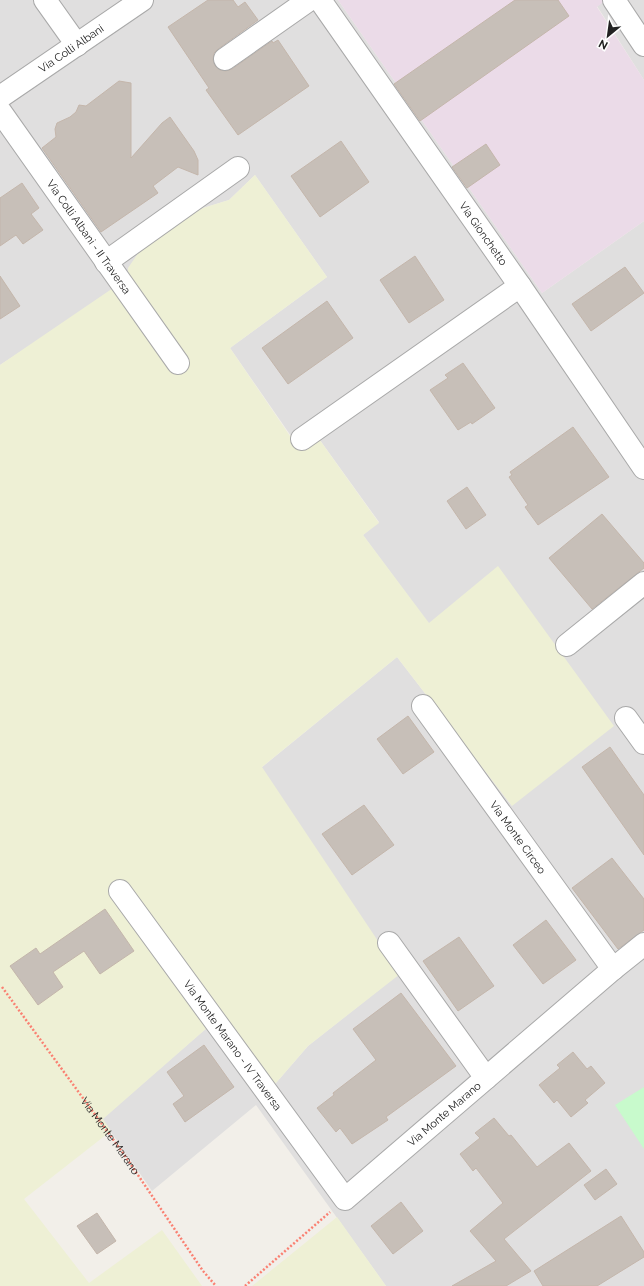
<svg xmlns="http://www.w3.org/2000/svg" width="644" height="1286" font-family="Raleway,sans-serif">
<style>
.residential{fill:#e0dfdf}
.industrial{fill:#ebdbe8}
.farmland{fill:#eef0d5}
.park{fill:#c8facc}
.building{fill:#c7bfb8;stroke:#c4b6ab}
.lines{fill:none;stroke-linecap:round;stroke-linejoin:round}
.minor-casing{stroke:#a9a9a9;stroke-width:24}
.path{stroke:#fa8072;stroke-width:2.5;stroke-dasharray:2 2;stroke-linecap:butt}
.minor{stroke:#fff;stroke-width:22}
.labels{text-anchor:middle;stroke-width:3;stroke-linejoin:round;paint-order:stroke}
.street-label{font-size:11px;fill:#222;stroke:#fff}
</style>
<rect width="100%" height="100%" fill="#f2efe9"/>
<!-- residential -->
<path class="residential" d="M 0,0 L 338,0 L 542,293 L 644,221 L 644,1286 L 386,1286 L 256,1105 L 152,1191 L 102,1119 L 217,1019 L 269,1091 L 308,1046 L 399,974 L 261,768 L 397,657 L 512,806 L 429,624 L 363,535 L 379,522 L 309,425 L 291,436 L 230,348 L 327,277 L 255,175 L 229,200 L 203,208 L 169,227 L 128,282 L 0,365 Z
M 606,0 L 644,0 L 644,80 L 597,6 Z"/>
<!-- industrial -->
<path class="industrial" d="M 338,0 L 606,0 L 597,7 L 644,80 L 644,221 L 542,293 Z"/>
<!-- farmland -->
<path class="farmland" d="M 255,175 L 327,277 L 230,348 L 290,436 L 309,425 L 379,523 L 363,535 L 429,623 L 498,566 L 614,726 L 512,806 L 397,657 L 262,767 L 400,974 L 308,1046 L 269,1091 L 216,1020 L 103,1119 L 111,1131 L 24,1199 L 89,1283 L 162,1230 L 202,1286 L 0,1286 L 0,365 L 116,286 L 128,282 L 128,268 L 141,249 L 169,227 L 203,208 L 229,200 Z
M 337,1217 L 386,1286 L 252,1286 Z"/>
<!-- park -->
<path class="park" d="M 644,1087 L 644,1149 L 615,1105 Z"/>
<!-- building -->
<path class="building" d="M 208,0 L 233,0 L 238,7 L 245,2 L 258,20 L 218,49 L 214,53 L 213,60 L 215,66 L 220,70 L 226,71 L 232,69 L 272,41 L 273,43 L 278,40 L 309,86 L 238,135 L 206,90 L 209,88 L 168,27 Z
M 515,0 L 558,0 L 569,16 L 420,121 L 394,84 Z
M 119,81 L 131,83 L 131,158 L 162,123 L 170,117 L 194,151 L 198,160 L 198,175 L 178,167 L 153,186 L 158,193 L 101,232 L 42,148 L 56,137 L 55,129 L 57,123 L 70,117 L 76,112 L 79,105 L 86,106 Z
M 341,141 L 369,182 L 320,217 L 291,176 Z
M 486,144 L 500,165 L 467,188 L 452,167 Z
M 22,183 L 39,208 L 31,214 L 43,230 L 23,244 L 16,235 L 0,246 L 0,198 Z
M 415,256 L 444,300 L 409,323 L 380,280 Z
M 625,267 L 644,293 L 591,331 L 572,304 Z
M 0,276 L 20,306 L 0,319 Z
M 327,301 L 353,338 L 288,384 L 262,348 Z
M 463,363 L 495,408 L 472,424 L 471,422 L 458,430 L 430,390 L 448,378 L 445,375 Z
M 573,427 L 609,477 L 538,525 L 525,507 L 528,505 L 509,477 L 512,475 L 510,472 Z
M 467,487 L 486,515 L 466,529 L 447,501 Z
M 602,514 L 644,563 L 644,568 L 592,609 L 549,558 Z
M 408,716 L 434,752 L 403,774 L 377,739 Z
M 610,747 L 644,795 L 644,855 L 582,767 Z
M 364,805 L 394,845 L 352,875 L 322,834 Z
M 612,858 L 644,899 L 644,930 L 618,949 L 572,888 Z
M 105,909 L 134,951 L 100,974 L 84,951 L 53,972 L 63,987 L 38,1005 L 10,966 L 36,948 L 40,954 Z
M 546,920 L 576,960 L 543,984 L 513,945 Z
M 459,937 L 494,986 L 458,1011 L 423,961 Z
M 401,993 L 456,1066 L 386,1117 L 388,1120 L 352,1144 L 340,1128 L 336,1132 L 317,1108 L 334,1095 L 333,1093 L 376,1060 L 353,1029 Z
M 204,1045 L 234,1087 L 185,1122 L 173,1104 L 184,1096 L 167,1072 Z
M 573,1052 L 587,1069 L 591,1066 L 605,1083 L 585,1100 L 588,1103 L 571,1117 L 557,1100 L 554,1103 L 539,1085 L 560,1068 L 557,1065 Z
M 494,1118 L 509,1136 L 511,1135 L 537,1167 L 569,1143 L 591,1171 L 504,1239 L 531,1271 L 506,1286 L 452,1286 L 496,1261 L 470,1231 L 503,1203 L 476,1168 L 473,1171 L 460,1154 L 480,1138 L 475,1133 Z
M 606,1169 L 617,1184 L 595,1200 L 584,1185 Z
M 401,1202 L 423,1231 L 393,1254 L 371,1226 Z
M 97,1213 L 116,1241 L 97,1254 L 77,1226 Z
M 621,1216 L 644,1252 L 644,1257 L 597,1286 L 543,1286 L 534,1271 Z"/>
<g class="lines">
<defs>
<g id="minor">
<path d="M 45,0 L 77,45"/>
<path id="s2" d="M 320,0 L 520,286 L 644,468"/>
<path d="M 614,0 L 644,45"/>
<path d="M 225,59 L 309,0"/>
<path id="s3" d="M 0,97 L 142,0"/>
<path id="s4" d="M 0,111 L 178,363"/>
<path d="M 106,262 L 238,168"/>
<path d="M 302,439 L 520,286"/>
<path d="M 567,645 L 644,583"/>
<path id="s5" d="M 423,706 L 613,969"/>
<path d="M 626,718 L 644,743"/>
<path id="s6" d="M 120,891 L 345,1199 L 613,969 L 644,944"/>
<path d="M 389,943 L 486,1078"/>
</g>
</defs>
<!-- minor casing -->
<use href="#minor" class="minor-casing"/>
<!-- path -->
<g class="path">
<path id="s1" d="M 2,987 L 123,1153 L 203,1271 L 216,1286"/>
<path d="M 245,1286 L 330,1212"/>
</g>
<!-- minor -->
<use href="#minor" class="minor"/>
</g>
<g class="labels">
<!-- street labels -->
<g class="street-label">
<text dy="4" stroke="none"><textPath href="#s3" startOffset="86">Via Colli Albani</textPath></text>
<text dy="4" stroke="none"><textPath href="#s2" startOffset="285">Via Gionchetto</textPath></text>
<text dy="4" stroke="none"><textPath href="#s4" startOffset="154">Via Colli Albani - II Traversa</textPath></text>
<text dy="4" stroke="none"><textPath href="#s5" startOffset="162">Via Monte Circeo</textPath></text>
<text dy="4" stroke="none"><textPath href="#s6" startOffset="191">Via Monte Marano - IV Traversa</textPath></text>
<text dy="4" stroke="none"><textPath href="#s6" startOffset="512">Via Monte Marano</textPath></text>
<text dy="4" stroke="none"><textPath href="#s1" startOffset="184">Via Monte Marano</textPath></text>
</g>
</g>
<!-- north arrow -->
<g transform="translate(608 36) rotate(209)" stroke="#ffffff" stroke-width="3" paint-order="stroke">
<path d="M0-3L7 15L0 10L-7 15Z" fill="#222222"/>
<text y="-6" font-size="11" font-weight="bold" text-anchor="middle" fill="#222222">N</text>
</g>
</svg>
